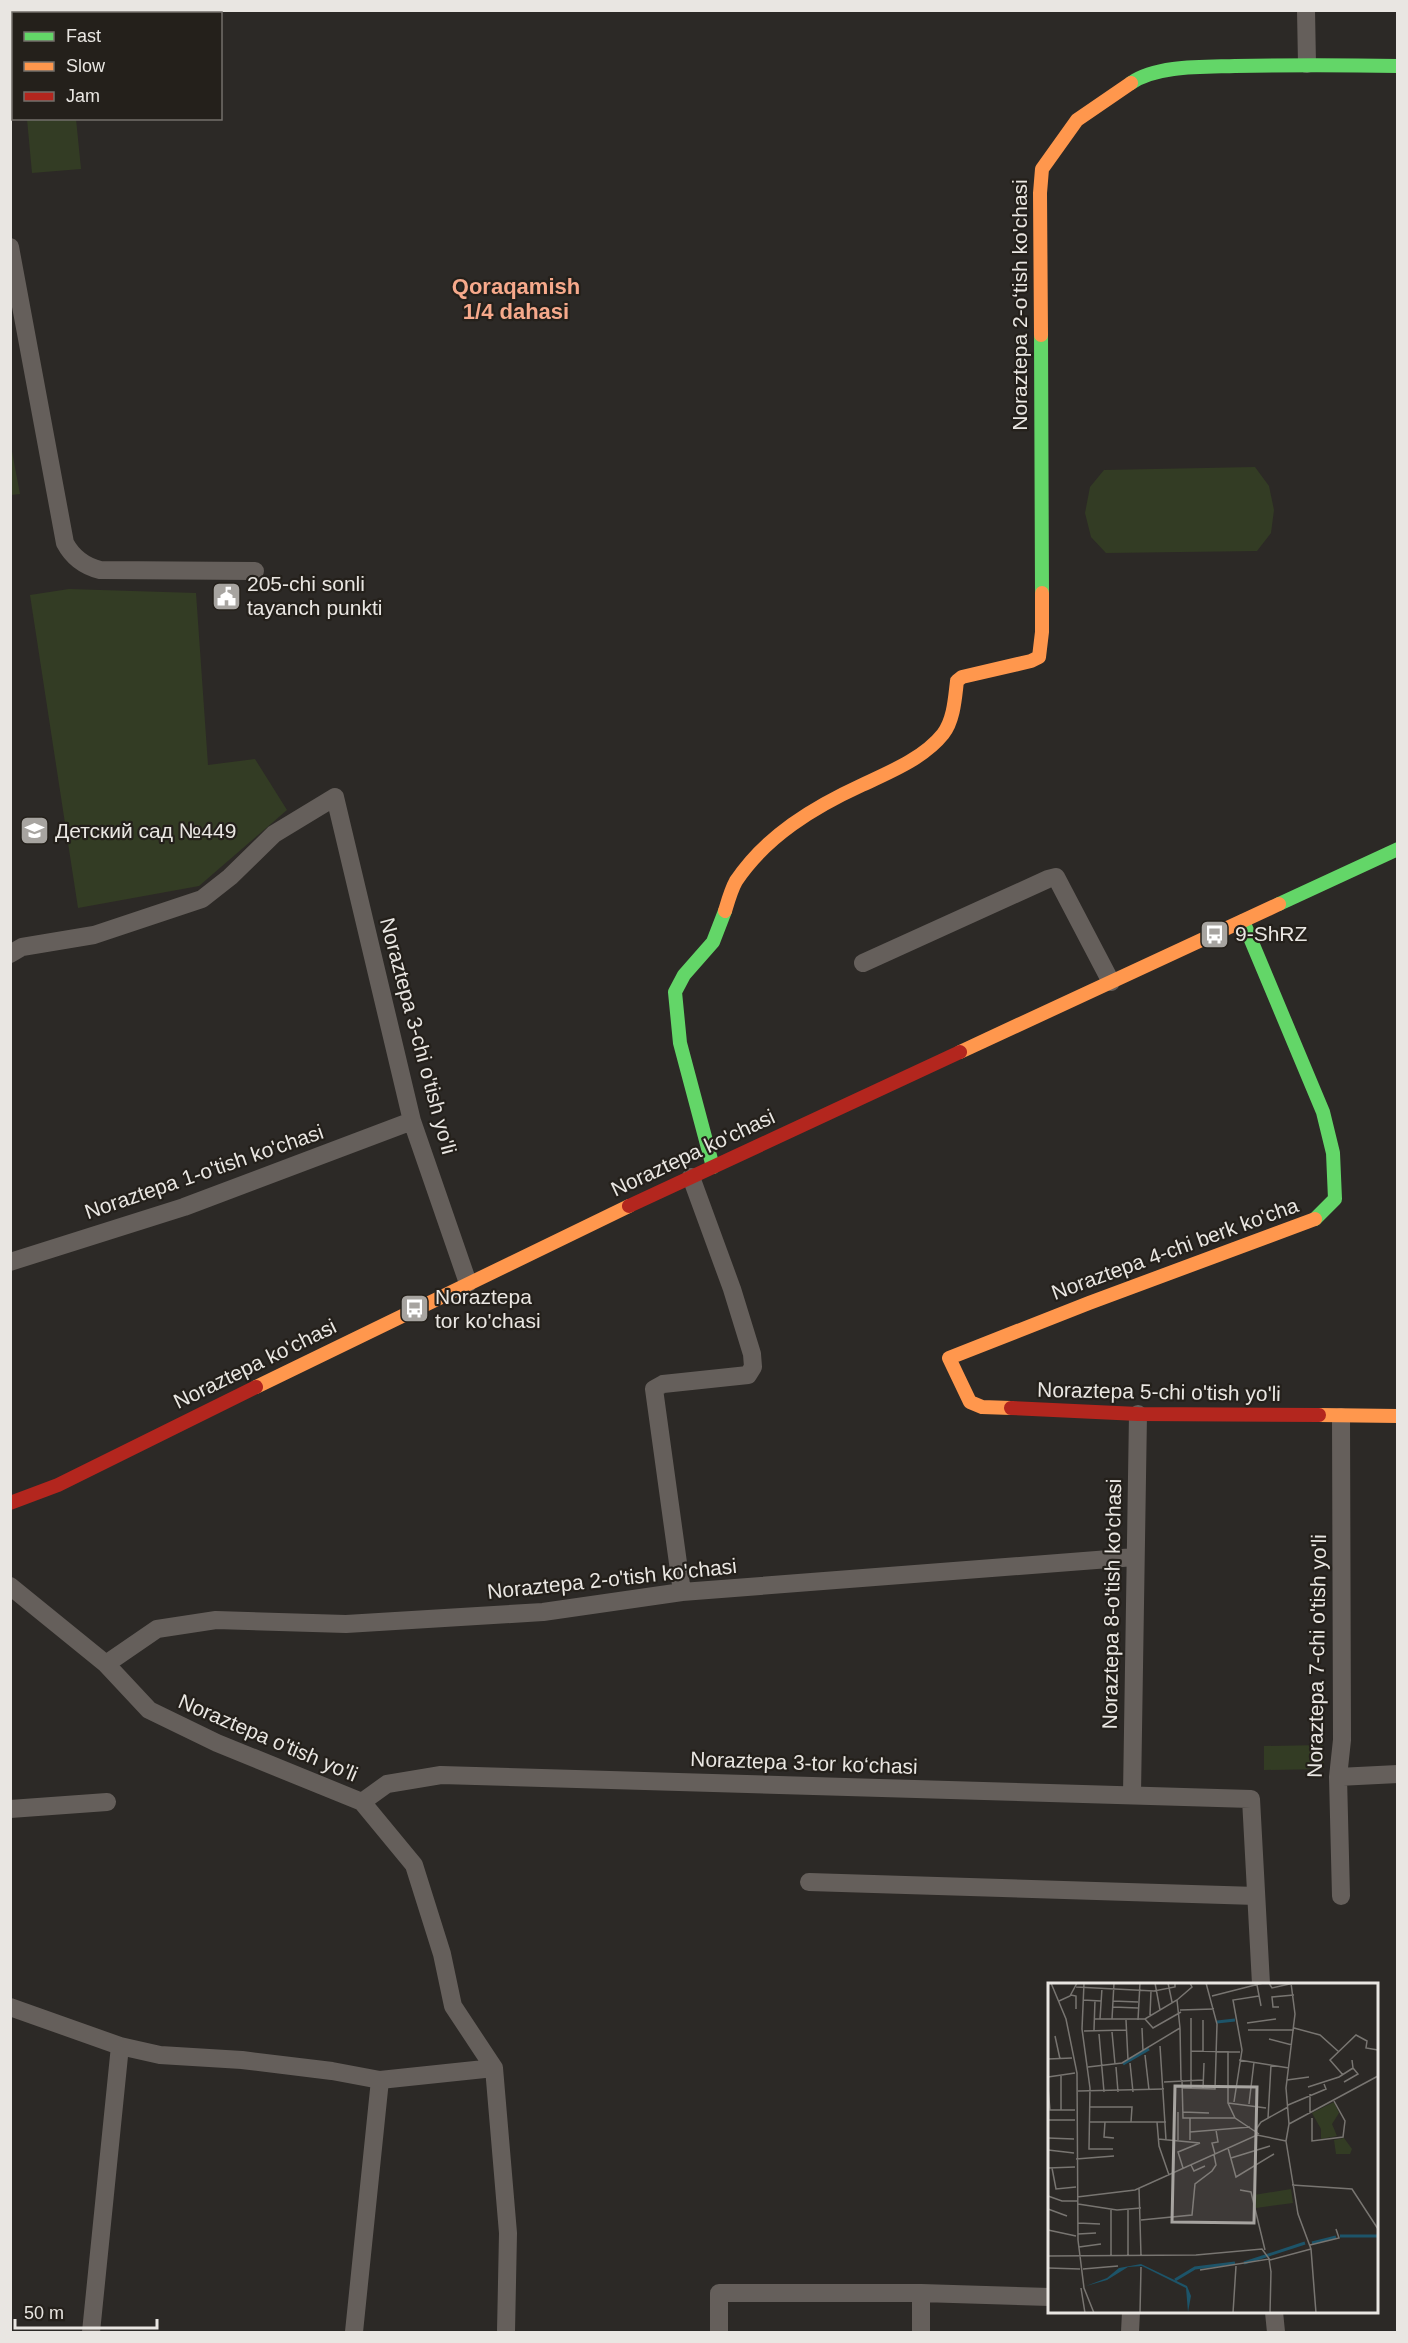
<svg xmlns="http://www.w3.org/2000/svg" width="1408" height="2343" font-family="Helvetica,sans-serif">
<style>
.green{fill:#333c24}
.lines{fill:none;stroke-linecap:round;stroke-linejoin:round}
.street{stroke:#655f5b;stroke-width:18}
.fast{stroke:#63d668;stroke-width:14}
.slow{stroke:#ff974d;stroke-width:14}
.jam{stroke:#b3261e;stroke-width:14}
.labels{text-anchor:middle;stroke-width:4.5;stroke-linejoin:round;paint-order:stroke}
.street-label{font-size:21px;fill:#e9e6e2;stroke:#24201b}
.poi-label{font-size:21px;fill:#e9e6e2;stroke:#24201b;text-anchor:start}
.neighbourhood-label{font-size:22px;font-weight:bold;fill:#f6a98b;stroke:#24201b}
.inset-river{fill:none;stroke:#1d5469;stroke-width:3}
.inset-road{fill:none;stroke:#787571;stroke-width:1.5}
.view{fill:#a7a4a0;fill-opacity:0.15;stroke:#a7a4a0;stroke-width:3}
.inset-edge{fill:none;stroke:#e9e6e2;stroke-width:3}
</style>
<rect width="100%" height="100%" fill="#2c2926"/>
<!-- green -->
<path class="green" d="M 27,119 L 76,119 L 81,169 L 32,173 Z
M 10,441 L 20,494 L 11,495 L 10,495 Z
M 1255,467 L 1269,486 L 1274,510 L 1271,533 L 1257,551 L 1106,553 L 1091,537 L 1085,513 L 1090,487 L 1104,470 Z
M 69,589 L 196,593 L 208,765 L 255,759 L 287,810 L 199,886 L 78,908 L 30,595 Z
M 1323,1745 L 1324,1769 L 1264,1770 L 1264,1746 Z"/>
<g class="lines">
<!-- street -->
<path class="street" d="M 1306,10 L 1307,64
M 10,247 L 65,543 C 73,558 84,566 100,570 L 255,571
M 10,954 L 22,947 L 94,935 L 202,899 L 230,877 L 274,834 L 335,797 L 412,1121 L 468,1283
M 863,963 L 1048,879 L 1056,877 L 1111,982
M 10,1262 L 184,1207 L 412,1121
M 1341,1417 L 1342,1740 L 1338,1777 L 1341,1896
M 10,1586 L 106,1664 L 149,1710 L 217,1743 L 362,1802 L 414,1865 L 442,1954 L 453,2006 L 494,2068 L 508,2233 L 506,2332
M 682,1592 L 654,1389 L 663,1384 L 748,1375 L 753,1367 L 752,1354 L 732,1289 L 691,1177
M 106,1664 L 157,1629 L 216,1620 L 346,1624 L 543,1612 L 682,1592 L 1135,1557
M 1338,1777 L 1398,1774
M 1132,1794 L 1138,1414
M 362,1802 L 387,1784 L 441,1775 L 1251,1799 L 1261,1984
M 10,1809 L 107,1802
M 809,1882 L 1256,1896
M 10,2007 L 120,2046 L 160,2055 L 242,2060 L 332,2071 L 380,2080 L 494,2068
M 1274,2312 L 1276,2332
M 91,2332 L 120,2046
M 354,2332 L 380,2080
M 719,2332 L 719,2293 L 921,2293 L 1050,2297
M 921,2332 L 921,2293
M 1130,2332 L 1131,2312"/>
<!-- fast -->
<path class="fast" d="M 1131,83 C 1157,65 1204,67 1235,66 C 1290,65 1344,65 1398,66
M 1041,335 L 1042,593
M 1279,904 L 1398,849
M 1243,921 L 1323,1112 L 1333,1153 L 1335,1199 L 1315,1219
M 713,1167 L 680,1043 L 675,992 L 684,975 L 713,942 L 725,911"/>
<!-- slow -->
<path class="slow" d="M 1041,335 L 1040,193 L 1042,169 L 1077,120 L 1131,83
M 725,911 C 728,901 731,890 736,881 C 766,836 814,807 862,785 C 890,772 924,758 943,734 C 954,720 955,697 957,681 L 962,677 L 1031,661 L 1039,657 L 1042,632 L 1042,593
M 960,1052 L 1279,904
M 256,1387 L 629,1206
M 1011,1408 L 982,1407 L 970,1402 L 949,1358 L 1089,1303 L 1315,1219
M 1319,1415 L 1398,1416"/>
<!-- jam -->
<path class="jam" d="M 629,1206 L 960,1052
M 1011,1408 L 1138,1414 L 1319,1415
M 10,1503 L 58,1485 L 256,1387"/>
</g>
<!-- icons -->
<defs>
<symbol id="civic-square" viewBox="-11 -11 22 22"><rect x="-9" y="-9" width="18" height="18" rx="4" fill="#a7a4a0" stroke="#24201b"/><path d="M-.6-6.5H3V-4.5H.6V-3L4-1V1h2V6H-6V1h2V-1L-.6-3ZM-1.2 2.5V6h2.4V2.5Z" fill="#fff"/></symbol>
<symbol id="school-square" viewBox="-11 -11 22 22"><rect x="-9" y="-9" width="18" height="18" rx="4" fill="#a7a4a0" stroke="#24201b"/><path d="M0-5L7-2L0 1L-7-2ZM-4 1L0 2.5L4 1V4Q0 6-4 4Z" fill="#fff"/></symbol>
<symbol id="bus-square" viewBox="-11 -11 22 22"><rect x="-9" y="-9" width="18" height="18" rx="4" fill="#a7a4a0" stroke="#24201b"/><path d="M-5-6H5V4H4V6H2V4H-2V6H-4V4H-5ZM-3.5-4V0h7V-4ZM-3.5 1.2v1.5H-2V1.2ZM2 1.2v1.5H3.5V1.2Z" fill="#fff"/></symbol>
</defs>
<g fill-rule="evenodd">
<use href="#civic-square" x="210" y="580" width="33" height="33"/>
<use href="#school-square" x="18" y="814" width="33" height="33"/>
<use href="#bus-square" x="1198" y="918" width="33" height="33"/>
<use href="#bus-square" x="398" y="1292" width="33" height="33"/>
</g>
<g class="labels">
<!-- street labels -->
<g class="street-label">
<text transform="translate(1020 305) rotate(-90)" y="7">Noraztepa 2-oʻtish ko'chasi</text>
<text transform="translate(418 1036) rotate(75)" y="7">Noraztepa 3-chi o'tish yo'li</text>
<text transform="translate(693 1153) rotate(-25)" y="7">Noraztepa ko'chasi</text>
<text transform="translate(204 1172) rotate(-19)" y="7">Noraztepa 1-o'tish ko'chasi</text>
<text transform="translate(1175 1249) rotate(-20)" y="7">Noraztepa 4-chi berk ko'cha</text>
<text transform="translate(255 1364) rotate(-26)" y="7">Noraztepa ko'chasi</text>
<text transform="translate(1159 1392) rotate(1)" y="7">Noraztepa 5-chi o'tish yo'li</text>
<text transform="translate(612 1579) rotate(-6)" y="7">Noraztepa 2-o'tish ko'chasi</text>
<text transform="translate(1112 1604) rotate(-89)" y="7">Noraztepa 8-o'tish ko'chasi</text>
<text transform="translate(1317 1656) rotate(-89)" y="7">Noraztepa 7-chi o'tish yo'li</text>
<text transform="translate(268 1738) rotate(23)" y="7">Noraztepa o'tish yo'li</text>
<text transform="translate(804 1763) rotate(2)" y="7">Noraztepa 3-tor ko‘chasi</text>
</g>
<!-- poi labels -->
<g class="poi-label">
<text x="247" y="591">205-chi sonli<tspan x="247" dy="24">tayanch punkti</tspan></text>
<text x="55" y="838">Детский сад №449</text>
<text x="1235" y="941">9-ShRZ</text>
<text x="435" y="1304">Noraztepa<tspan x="435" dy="24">tor ko'chasi</tspan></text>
</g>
<!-- neighbourhood labels -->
<g class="neighbourhood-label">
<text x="516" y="294">Qoraqamish<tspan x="516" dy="25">1/4 dahasi</tspan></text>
</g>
</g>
<!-- overview -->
<g transform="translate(1048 1983)">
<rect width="330" height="330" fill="#2c2926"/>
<path d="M 286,119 L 291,130 L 284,141 L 289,153 L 273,156 L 273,146 L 264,130 ZM 296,155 L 304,166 L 302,171 L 288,171 L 286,157 ZM 243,206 L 245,220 L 208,225 L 206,212 Z" fill="#333c24"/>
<path d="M 93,281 L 139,303 L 143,313 L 140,329 L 138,305 L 94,283 L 80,284 L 59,297 L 38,303 L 59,295 L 71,285 Z" fill="#1d5469"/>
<path class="inset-river" d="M 169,39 L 187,37M 75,81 L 101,66M 292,253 L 330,253M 264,260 L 288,254M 196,280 L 257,260M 127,297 L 147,285 L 187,280"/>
<path class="inset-road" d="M 3,0 L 18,36 L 29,90 L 30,257 L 36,305 L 46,330M 36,0 L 34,46 L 42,105 L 41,166 L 65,166M 107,0 L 112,27M 120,0 L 124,19M 221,0 L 224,5 L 246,0M 209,2 L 213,23M 28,4 L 106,8 L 127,4 L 127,0M 23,12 L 28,13 L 28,26M 164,13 L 215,0M 35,17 L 53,18M 11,18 L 22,13 L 29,0M 65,18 L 90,19M 65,24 L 90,25M 231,24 L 225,24 L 224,14 L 246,12M 132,27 L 166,26M 102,32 L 103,8M 143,35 L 143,106M 46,36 L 97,36 L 129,17 L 144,4 L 142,0M 52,36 L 54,5M 64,36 L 66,0M 97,36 L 105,45 L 133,29M 78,37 L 80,77M 90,37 L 92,0M 155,37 L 155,68M 199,40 L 228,36M 94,45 L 95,68M 132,45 L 133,97M 246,45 L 272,52 L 291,69M 46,47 L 47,17M 200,47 L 246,47M 36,48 L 78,47M 64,49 L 67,81M 51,51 L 56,109M 7,53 L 12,76M 221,56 L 244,62M 112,63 L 118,157M 143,68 L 192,69M 180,68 L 180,120 L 187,135 L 211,151M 97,72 L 101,107M 0,76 L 24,75M 191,77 L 241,85M 82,80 L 85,109M 40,84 L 74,80 L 132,45 L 129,17M 68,84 L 70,109M 13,92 L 13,127M 295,92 L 282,77 L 308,52 L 319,58 L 318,65 L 330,67M 0,94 L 27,90M 134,97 L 135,135 L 187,135M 239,97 L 261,94M 116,99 L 155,97M 296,99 L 310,91 L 305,85M 260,104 L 291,94 L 305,85 L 304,77M 0,105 L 2,127 L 27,127M 135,105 L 167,106 L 169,41 L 158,0M 155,106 L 156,80M 30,108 L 116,106M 262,111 L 262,130M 186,119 L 194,67 L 185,17 L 211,13M 180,120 L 218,125M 201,121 L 206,79M 240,122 L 278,106 L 276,101M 42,124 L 84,124 L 83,139M 135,129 L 161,130M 220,135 L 223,82M 264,135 L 264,158 L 295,154 L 297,138 L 286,118M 0,137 L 27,137M 42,139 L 118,139M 57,139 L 56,154 L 66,155M 109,139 L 111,163 L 121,192M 241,141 L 330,93M 207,148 L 213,139 L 240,124M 142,149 L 202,144M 0,155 L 26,156M 110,156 L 152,160M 130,157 L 130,129M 142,157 L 142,135M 238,158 L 241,141 L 238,105 L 247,31 L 243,0M 238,158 L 250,231 L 263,266 L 268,330M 180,165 L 188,194 L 226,171M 0,167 L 26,170M 167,171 L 164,160 L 170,159 L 168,147M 183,175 L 222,163M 28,176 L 66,173M 143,182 L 146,188 L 157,183M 0,185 L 27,184M 4,185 L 8,206 L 28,204M 135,185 L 130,169 L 152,160M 244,202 L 304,206 L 330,246M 91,205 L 93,273M 192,207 L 203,209 L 217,267M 0,213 L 14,218 L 29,218M 29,214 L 87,207 L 209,152 L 238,158M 30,221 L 69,227 L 93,225M 0,226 L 19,233M 93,237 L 144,232 L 147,201 L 164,188 L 168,182 L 166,172M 30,240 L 52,241M 0,247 L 28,253M 30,251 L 48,250M 262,262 L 291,255 L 288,246M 31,264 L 53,261M 0,273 L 148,272 L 214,266 L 222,277 L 263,266M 63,273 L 63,227M 80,273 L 80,227M 0,285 L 32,286M 35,286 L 70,283M 152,287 L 221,276 L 223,289M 33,305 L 37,330M 92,330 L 93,284M 185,330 L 188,283M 222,330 L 223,288"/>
<path class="view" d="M 127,103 L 209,104 L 206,240 L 124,239 Z"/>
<rect width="330" height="330" class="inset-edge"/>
</g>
<!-- border -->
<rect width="1408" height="2343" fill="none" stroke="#e9e6e2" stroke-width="24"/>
<!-- legend -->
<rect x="12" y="12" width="210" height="108" fill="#24201b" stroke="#736f6b" stroke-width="1.5"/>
<rect x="24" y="32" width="30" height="9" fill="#63d668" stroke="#736f6b" stroke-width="1.5"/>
<text x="66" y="42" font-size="18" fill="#e9e6e2">Fast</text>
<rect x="24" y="62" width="30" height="9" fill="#ff974d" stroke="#736f6b" stroke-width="1.5"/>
<text x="66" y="72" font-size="18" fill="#e9e6e2">Slow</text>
<rect x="24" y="92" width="30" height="9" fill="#b3261e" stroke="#736f6b" stroke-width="1.5"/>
<text x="66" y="102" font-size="18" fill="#e9e6e2">Jam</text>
<!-- scale -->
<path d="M15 2319v9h142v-9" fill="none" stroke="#e9e6e2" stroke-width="3"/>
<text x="24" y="2319" font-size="18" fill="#e9e6e2" stroke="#24201b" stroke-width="4.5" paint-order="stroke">50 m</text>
</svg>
